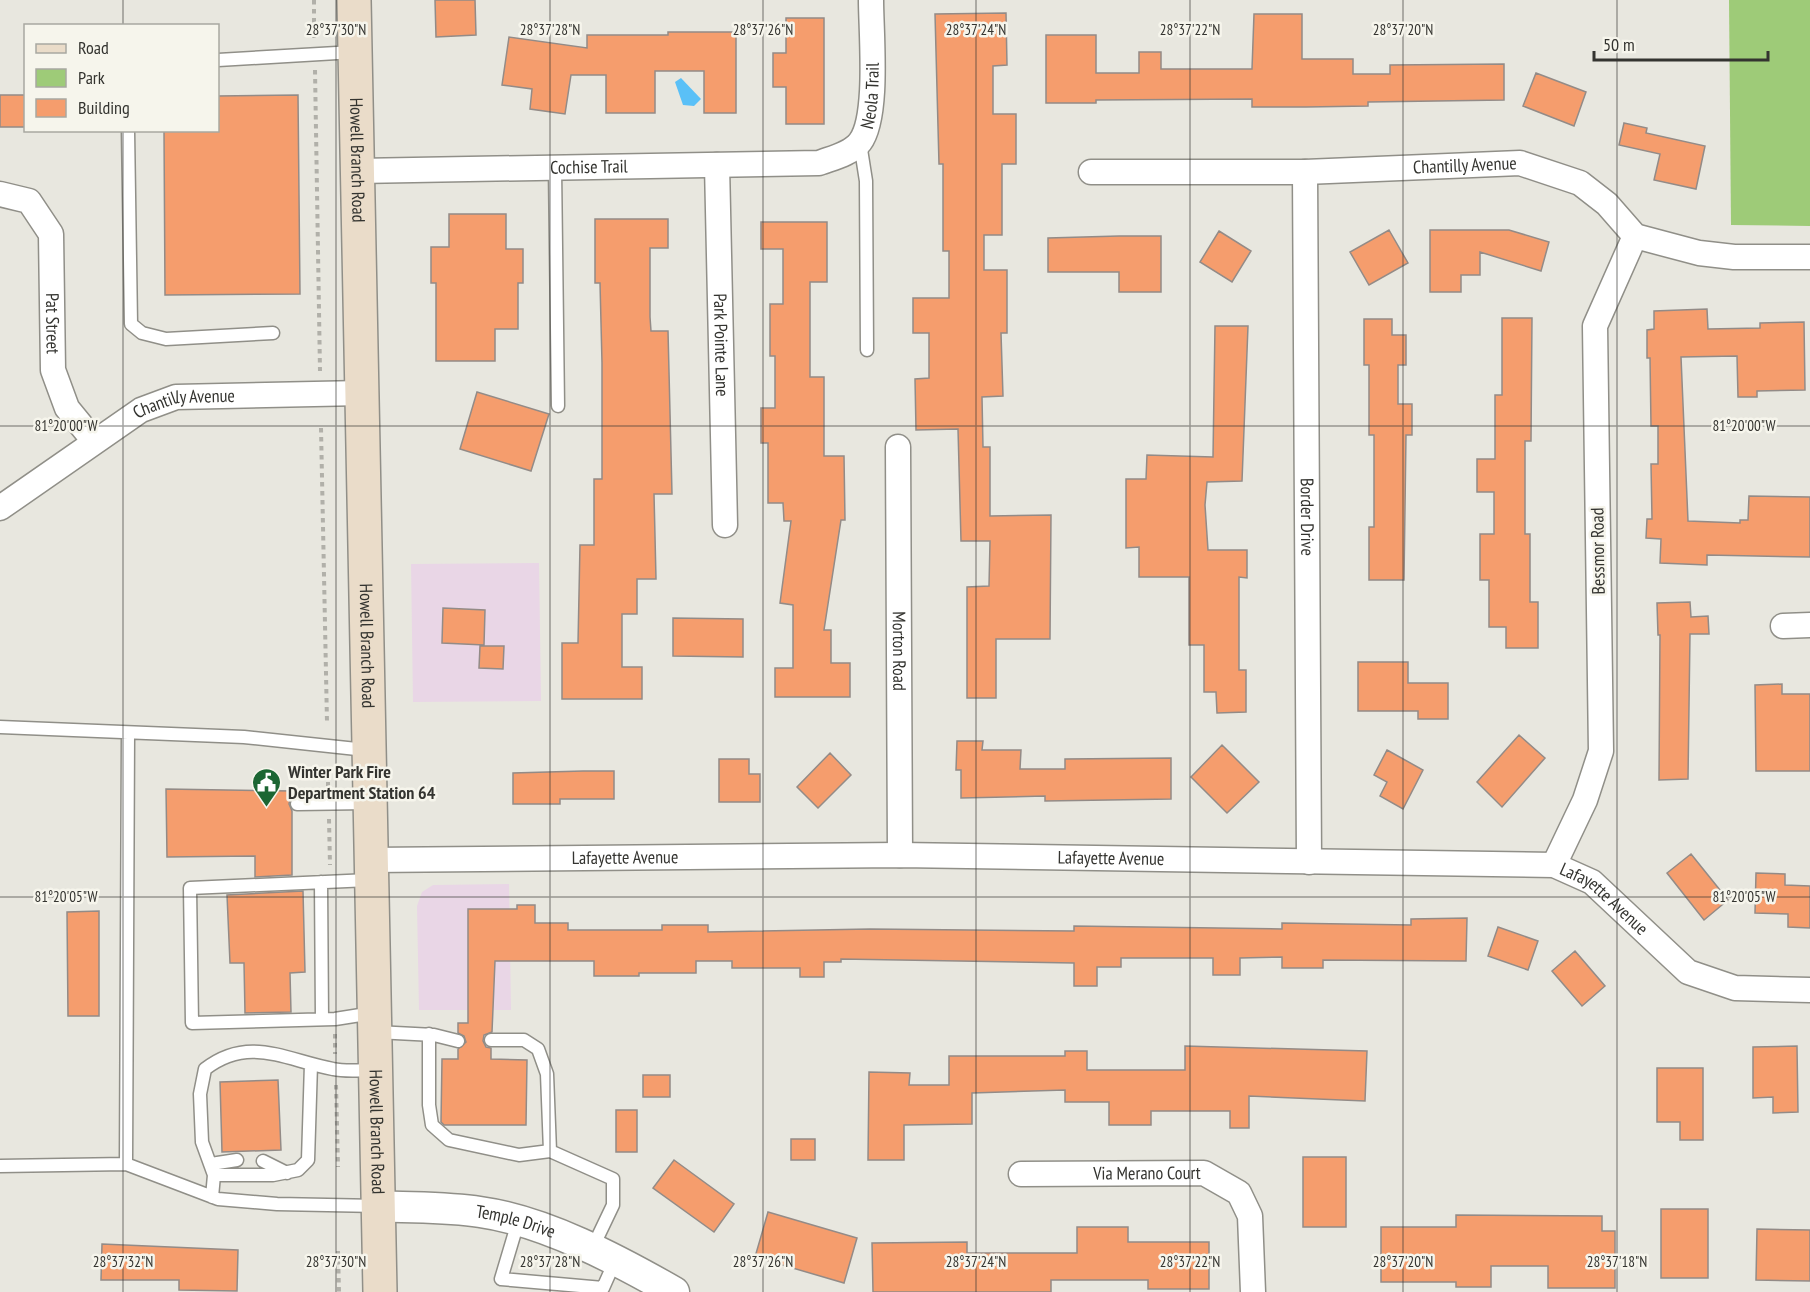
<svg xmlns="http://www.w3.org/2000/svg" width="1810" height="1292" font-family="'PT Sans Narrow',sans-serif">
<style>
.commercial{fill:#e9d6e6}
.green{fill:#9ecb78}
.water{fill:#5ac0f7}
.building{fill:#f59d6d;stroke:#938b87;stroke-width:1.5}
.lines{fill:none;stroke-linecap:round;stroke-linejoin:round}
.service-casing{stroke:#908f88;stroke-width:15}
.minor-casing{stroke:#908f88;stroke-width:27}
.tertiary-casing{stroke:#908f88;stroke-width:33}
.secondary-casing{stroke:#908f88;stroke-width:36}
.path{stroke:#b1b0a9;stroke-width:4;stroke-dasharray:4.5 4.5;stroke-linecap:butt}
.service{stroke:#fff;stroke-width:12}
.minor{stroke:#fff;stroke-width:24}
.tertiary{stroke:#fff;stroke-width:30}
.secondary{stroke:#eadcc9;stroke-width:33}
.ticks{fill:none;stroke:#343430;stroke-width:1.5;stroke-opacity:0.45}
.labels{text-anchor:middle;stroke-width:5;stroke-linejoin:round;paint-order:stroke}
.street-label{font-size:18px;fill:#343430;stroke:#f6f5ec}
.poi-label{font-size:18px;font-weight:bold;fill:#343430;stroke:#f6f5ec;text-anchor:start}
.ticks-label{font-size:15px;text-anchor:middle;fill:#343430;stroke:#f6f5ec;stroke-width:5;stroke-linejoin:round;paint-order:stroke}
</style>
<rect width="100%" height="100%" fill="#e8e7df"/>
<!-- commercial -->
<path class="commercial" d="M 539,563 L 541,701 L 413,702 L 411,564 Z
M 509,884 L 511,1010 L 419,1010 L 417,906 L 422,892 L 433,885 Z"/>
<!-- green -->
<path class="green" d="M 1729,0 L 1810,0 L 1810,226 L 1731,225 Z"/>
<!-- water -->
<path class="water" d="M 681,78 L 701,99 L 694,106 L 683,105 L 675,82 Z"/>
<!-- building -->
<path class="building" d="M 435,0 L 475,0 L 476,35 L 436,37 Z
M 1006,13 L 1007,65 L 993,66 L 993,114 L 1016,114 L 1016,164 L 1002,164 L 1002,235 L 984,235 L 984,270 L 1007,270 L 1007,333 L 1001,333 L 1003,396 L 982,397 L 983,447 L 990,447 L 990,516 L 1051,515 L 1050,639 L 996,639 L 996,698 L 967,698 L 967,587 L 989,586 L 990,541 L 961,541 L 958,429 L 916,430 L 915,379 L 929,378 L 929,333 L 913,333 L 913,298 L 949,298 L 949,251 L 943,251 L 943,164 L 939,164 L 935,14 Z
M 1254,14 L 1302,14 L 1302,59 L 1353,59 L 1353,74 L 1390,74 L 1390,65 L 1504,64 L 1504,100 L 1368,102 L 1368,106 L 1306,107 L 1252,107 L 1252,99 L 1096,100 L 1096,103 L 1046,103 L 1046,35 L 1096,35 L 1096,73 L 1139,73 L 1139,52 L 1161,52 L 1161,69 L 1252,69 Z
M 786,18 L 824,18 L 824,124 L 786,124 L 786,87 L 773,87 L 773,53 L 786,53 Z
M 668,32 L 736,32 L 736,113 L 704,113 L 704,71 L 655,71 L 655,113 L 606,113 L 606,75 L 571,75 L 565,114 L 530,109 L 532,89 L 502,85 L 509,37 L 587,48 L 587,35 L 668,35 Z
M 1536,73 L 1586,92 L 1574,126 L 1523,106 Z
M 0,95 L 26,95 L 26,127 L 0,127 Z
M 298,95 L 300,294 L 165,295 L 164,130 L 218,130 L 218,96 Z
M 1624,123 L 1647,128 L 1646,133 L 1705,146 L 1696,189 L 1654,180 L 1660,154 L 1619,145 Z
M 449,214 L 506,214 L 506,249 L 523,249 L 523,283 L 518,283 L 518,329 L 495,329 L 495,361 L 436,361 L 436,283 L 431,283 L 431,247 L 449,247 Z
M 595,219 L 668,219 L 668,248 L 650,248 L 650,317 L 651,331 L 668,331 L 672,494 L 654,494 L 656,579 L 637,579 L 637,614 L 622,614 L 622,667 L 642,667 L 642,699 L 562,699 L 562,643 L 578,643 L 580,545 L 594,545 L 594,479 L 602,479 L 602,363 L 600,283 L 595,283 Z
M 761,222 L 827,222 L 827,282 L 810,282 L 810,377 L 824,377 L 824,456 L 844,456 L 845,520 L 841,520 L 824,630 L 831,630 L 831,663 L 850,663 L 850,697 L 775,697 L 775,668 L 793,668 L 793,605 L 780,603 L 791,521 L 784,521 L 783,503 L 768,503 L 768,443 L 761,443 L 761,408 L 775,408 L 775,356 L 770,356 L 770,304 L 783,304 L 783,249 L 761,249 Z
M 1389,230 L 1408,263 L 1369,285 L 1350,252 Z
M 1430,230 L 1509,230 L 1549,242 L 1541,271 L 1480,252 L 1480,275 L 1461,275 L 1461,292 L 1430,292 Z
M 1219,231 L 1251,251 L 1232,282 L 1200,262 Z
M 1119,236 L 1161,236 L 1161,292 L 1119,292 L 1119,272 L 1048,272 L 1048,238 Z
M 1707,309 L 1708,329 L 1760,328 L 1760,323 L 1804,322 L 1805,390 L 1757,391 L 1757,397 L 1738,397 L 1737,356 L 1681,357 L 1688,521 L 1740,523 L 1740,520 L 1748,520 L 1749,496 L 1810,497 L 1810,557 L 1707,555 L 1707,565 L 1660,563 L 1661,539 L 1646,538 L 1647,519 L 1652,519 L 1651,464 L 1658,464 L 1658,426 L 1651,426 L 1650,358 L 1647,358 L 1647,330 L 1654,329 L 1654,311 Z
M 1502,318 L 1532,318 L 1531,441 L 1525,441 L 1525,534 L 1530,534 L 1530,602 L 1538,602 L 1538,648 L 1506,648 L 1506,627 L 1489,627 L 1489,580 L 1480,580 L 1480,534 L 1494,534 L 1494,492 L 1477,492 L 1477,459 L 1495,459 L 1495,395 L 1502,395 Z
M 1364,319 L 1392,319 L 1392,335 L 1406,335 L 1406,365 L 1398,365 L 1398,404 L 1412,404 L 1412,435 L 1406,435 L 1404,580 L 1369,580 L 1369,527 L 1374,527 L 1374,435 L 1369,435 L 1369,365 L 1364,365 Z
M 1215,326 L 1248,326 L 1242,481 L 1207,482 L 1205,505 L 1208,550 L 1247,550 L 1247,578 L 1239,577 L 1239,670 L 1246,670 L 1246,712 L 1217,713 L 1216,692 L 1204,692 L 1204,645 L 1189,645 L 1189,577 L 1139,577 L 1139,547 L 1126,548 L 1126,479 L 1146,479 L 1147,455 L 1213,457 Z
M 477,392 L 549,414 L 531,471 L 460,449 Z
M 1690,602 L 1691,617 L 1708,616 L 1709,634 L 1690,634 L 1688,779 L 1659,780 L 1660,635 L 1658,635 L 1657,603 Z
M 443,608 L 485,610 L 484,645 L 442,643 Z
M 673,618 L 743,619 L 743,657 L 673,656 Z
M 480,646 L 504,646 L 503,669 L 479,668 Z
M 1358,662 L 1408,662 L 1408,683 L 1448,683 L 1448,719 L 1418,719 L 1418,711 L 1358,711 Z
M 1782,684 L 1782,694 L 1810,694 L 1810,771 L 1756,771 L 1755,685 Z
M 1519,735 L 1545,758 L 1502,807 L 1477,782 Z
M 957,741 L 983,741 L 982,750 L 1021,750 L 1020,769 L 1065,769 L 1065,759 L 1171,758 L 1171,799 L 1045,801 L 1045,796 L 961,798 L 961,770 L 956,770 Z
M 1222,745 L 1259,782 L 1227,813 L 1191,777 Z
M 1387,750 L 1423,770 L 1403,809 L 1380,796 L 1387,782 L 1374,775 Z
M 830,753 L 851,775 L 818,808 L 797,787 Z
M 719,759 L 749,759 L 749,774 L 760,774 L 760,802 L 719,802 Z
M 583,771 L 614,771 L 614,799 L 560,799 L 560,804 L 513,804 L 513,773 Z
M 166,789 L 292,791 L 289,804 L 292,811 L 292,875 L 255,877 L 255,856 L 167,857 Z
M 1691,854 L 1728,900 L 1704,920 L 1667,873 Z
M 1756,873 L 1785,874 L 1785,885 L 1810,886 L 1810,928 L 1788,927 L 1788,914 L 1755,913 Z
M 303,891 L 305,972 L 290,973 L 291,1012 L 245,1013 L 244,963 L 230,963 L 227,895 Z
M 517,905 L 535,905 L 535,923 L 568,923 L 568,930 L 662,930 L 662,925 L 708,925 L 708,932 L 870,929 L 1074,931 L 1074,926 L 1282,929 L 1282,923 L 1411,925 L 1411,919 L 1467,918 L 1466,961 L 1323,960 L 1323,968 L 1282,968 L 1282,957 L 1240,958 L 1240,975 L 1213,975 L 1213,958 L 1121,958 L 1121,967 L 1097,967 L 1097,986 L 1074,986 L 1074,963 L 841,959 L 841,962 L 824,962 L 824,977 L 800,977 L 800,968 L 732,968 L 732,961 L 696,961 L 696,973 L 639,973 L 639,976 L 594,976 L 594,961 L 495,961 L 492,1032 L 484,1035 L 483,1041 L 486,1047 L 491,1048 L 491,1059 L 527,1060 L 526,1125 L 444,1125 L 441,1122 L 442,1059 L 458,1059 L 458,1049 L 466,1042 L 464,1036 L 458,1033 L 458,1023 L 468,1023 L 468,909 L 517,909 Z
M 99,911 L 99,1016 L 68,1016 L 67,912 Z
M 1498,927 L 1538,941 L 1528,970 L 1488,956 Z
M 1575,951 L 1605,986 L 1582,1006 L 1552,971 Z
M 1185,1046 L 1367,1051 L 1365,1101 L 1249,1096 L 1249,1128 L 1230,1128 L 1230,1111 L 1151,1111 L 1151,1125 L 1109,1125 L 1109,1102 L 1065,1102 L 1065,1090 L 972,1093 L 972,1124 L 904,1125 L 904,1160 L 868,1160 L 869,1072 L 910,1073 L 909,1085 L 949,1085 L 949,1056 L 1065,1056 L 1065,1051 L 1087,1051 L 1087,1070 L 1185,1070 Z
M 1797,1046 L 1798,1112 L 1773,1113 L 1773,1097 L 1753,1098 L 1753,1047 Z
M 1657,1068 L 1703,1068 L 1703,1140 L 1680,1140 L 1680,1122 L 1657,1122 Z
M 643,1075 L 670,1075 L 670,1097 L 643,1097 Z
M 278,1080 L 281,1150 L 222,1152 L 220,1082 Z
M 616,1110 L 637,1110 L 637,1152 L 616,1152 Z
M 791,1139 L 815,1139 L 815,1160 L 791,1160 Z
M 1303,1157 L 1346,1157 L 1346,1227 L 1303,1227 Z
M 674,1160 L 734,1204 L 714,1232 L 653,1188 Z
M 1661,1209 L 1708,1209 L 1708,1278 L 1661,1278 Z
M 768,1212 L 857,1238 L 844,1283 L 755,1257 Z
M 1456,1215 L 1602,1216 L 1602,1231 L 1615,1231 L 1615,1288 L 1548,1288 L 1548,1266 L 1491,1266 L 1491,1287 L 1456,1287 L 1456,1282 L 1381,1282 L 1381,1227 L 1456,1227 Z
M 1077,1227 L 1128,1227 L 1128,1242 L 1209,1242 L 1209,1289 L 1148,1289 L 1148,1280 L 1051,1280 L 1051,1292 L 873,1292 L 872,1243 L 967,1242 L 967,1253 L 1077,1253 Z
M 1757,1229 L 1810,1230 L 1810,1281 L 1756,1280 Z
M 102,1244 L 238,1250 L 237,1291 L 179,1290 L 179,1280 L 101,1280 Z"/>
<g class="lines">
<defs>
<path id="service" d="M 218,60 L 354,52
M 128,130 L 131,324 L 142,333 L 166,339 L 273,333
M 860,143 L 866,181 L 867,350
M 555,168 L 558,406
M 0,727 L 244,737 L 366,750
M 297,804 L 368,803
M 369,880 L 190,888 L 192,1023 L 335,1019 L 373,1013
M 321,882 L 322,1019
M 376,1032 L 434,1035 L 458,1041
M 429,1034 L 429,1105 L 432,1125 L 449,1140 L 519,1155 L 550,1151
M 491,1040 L 524,1040 L 538,1049 L 547,1074 L 550,1151 L 613,1179 L 613,1205 L 592,1249
M 263,1161 L 287,1173
M 126,1164 L 218,1199 L 277,1204 L 378,1206
M 211,1164 L 237,1160
M 0,1166 L 126,1164 L 128,734
M 214,1175 L 273,1175 L 298,1170 L 308,1160 L 311,1064
M 212,1197 L 214,1175 L 202,1142 L 200,1094 L 205,1069 C 249,1035 285,1060 333,1069 C 346,1072 361,1070 374,1070
M 518,1222 L 501,1279 L 603,1288 L 615,1261"/>
<g id="minor">
<path id="s1" d="M 717,165 L 725,525"/>
<path id="s2" d="M 358,171 L 819,163 C 832,158 851,154 860,142 C 879,117 871,33 871,0"/>
<path id="s3" d="M 1091,172 L 1305,172 L 1520,163 L 1580,183 L 1607,204 L 1635,236 L 1699,253 L 1734,257 L 1810,257"/>
<path id="s4" d="M 1305,172 L 1309,862"/>
<path id="s5" d="M 0,194 L 29,201 L 51,234 L 53,370 L 67,408 L 94,441"/>
<path id="s6" d="M 898,447 L 900,855"/>
<path id="s7" d="M 0,508 L 141,410 L 176,397 L 362,393"/>
<path d="M 1783,626 L 1810,625"/>
<path id="s8" d="M 370,860 L 900,855 L 1554,865 L 1592,882 L 1688,972 L 1735,988 L 1810,990"/>
<path d="M 1554,865 L 1585,800 L 1601,751 L 1595,326 L 1635,236"/>
<path id="s9" d="M 1021,1174 L 1204,1173 L 1239,1193 L 1250,1216 L 1253,1292"/>
</g>
<g id="tertiary">
<path id="s10" d="M 379,1206 C 412,1208 447,1207 480,1212 C 545,1221 618,1260 674,1292"/>
</g>
<g id="secondary">
<path id="s11" d="M 354,0 L 380,1292"/>
</g>
</defs>
<!-- service casing -->
<use href="#service" class="service-casing"/>
<!-- minor casing -->
<use href="#minor" class="minor-casing"/>
<!-- tertiary casing -->
<use href="#tertiary" class="tertiary-casing"/>
<!-- secondary casing -->
<use href="#secondary" class="secondary-casing"/>
<!-- path -->
<path class="path" d="M 314,0 L 314,38
M 315,70 L 320,371
M 321,428 L 327,722
M 328,773 L 328,787
M 329,819 L 330,865
M 335,1034 L 335,1054
M 336,1085 L 338,1167
M 338,1251 L 339,1292"/>
<!-- service -->
<use href="#service" class="service"/>
<!-- minor -->
<use href="#minor" class="minor"/>
<!-- tertiary -->
<use href="#tertiary" class="tertiary"/>
<!-- secondary -->
<use href="#secondary" class="secondary"/>
</g>
<!-- ticks -->
<path class="ticks" d="M 123,0 L 123,26M 336,0 L 336,1292M 550,0 L 550,1292M 763,0 L 763,1292M 976,0 L 976,1292M 1190,0 L 1190,1292M 1403,0 L 1403,1292M 1617,0 L 1617,1292M 123,130 L 123,1292M 0,426 L 1810,426M 0,897 L 1810,897"/>
<!-- icons -->
<defs>
<symbol id="civic-pin" viewBox="-11 -11 22 30"><path d="M0 17L-7.5 6A9.5 9.5 0 1 1 7.5 6Z" fill="#1c6633" stroke="#f6f5ec"/><path d="M-.6-6.5H3V-4.5H.6V-3L4-1V1h2V6H-6V1h2V-1L-.6-3ZM-1.2 2.5V6h2.4V2.5Z" fill="#fff"/></symbol>
</defs>
<g fill-rule="evenodd">
<use href="#civic-pin" x="250" y="766" width="33" height="45"/>
</g>
<g class="labels">
<!-- street labels -->
<g class="street-label">
<text dy="6" stroke="none"><textPath href="#s2" startOffset="556">Neola Trail</textPath></text>
<text dy="6" stroke="none"><textPath href="#s11" startOffset="160">Howell Branch Road</textPath></text>
<text dy="6" stroke="none"><textPath href="#s3" startOffset="374">Chantilly Avenue</textPath></text>
<text dy="6" stroke="none"><textPath href="#s2" startOffset="231">Cochise Trail</textPath></text>
<text dy="6" stroke="none"><textPath href="#s5" startOffset="159">Pat Street</textPath></text>
<text dy="6" stroke="none"><textPath href="#s1" startOffset="180">Park Pointe Lane</textPath></text>
<text dy="6" stroke="none"><textPath href="#s7" startOffset="216">Chantilly Avenue</textPath></text>
<text dy="6" stroke="none"><textPath href="#s4" startOffset="345">Border Drive</textPath></text>
<text transform="translate(1598 551) rotate(-91)" y="6">Bessmor Road</text>
<text dy="6" stroke="none"><textPath href="#s11" startOffset="646">Howell Branch Road</textPath></text>
<text dy="6" stroke="none"><textPath href="#s6" startOffset="204">Morton Road</textPath></text>
<text dy="6" stroke="none"><textPath href="#s8" startOffset="255">Lafayette Avenue</textPath></text>
<text dy="6" stroke="none"><textPath href="#s8" startOffset="741">Lafayette Avenue</textPath></text>
<text dy="6" stroke="none"><textPath href="#s8" startOffset="1245">Lafayette Avenue</textPath></text>
<text dy="6" stroke="none"><textPath href="#s11" startOffset="1132">Howell Branch Road</textPath></text>
<text dy="6" stroke="none"><textPath href="#s9" startOffset="126">Via Merano Court</textPath></text>
<text dy="6" stroke="none"><textPath href="#s10" startOffset="138">Temple Drive</textPath></text>
</g>
<!-- poi labels -->
<g class="poi-label">
<text x="288" y="778">Winter Park Fire<tspan x="288" dy="21">Department Station 64</tspan></text>
</g>
</g>
<g class="ticks-label">
<text x="336" y="35">28°37'30"N</text>
<text x="550" y="35">28°37'28"N</text>
<text x="763" y="35">28°37'26"N</text>
<text x="976" y="35">28°37'24"N</text>
<text x="1190" y="35">28°37'22"N</text>
<text x="1403" y="35">28°37'20"N</text>
<text x="1744" y="431">81°20'00"W</text>
<text x="66" y="431">81°20'00"W</text>
<text x="1744" y="902">81°20'05"W</text>
<text x="66" y="902">81°20'05"W</text>
<text x="123" y="1267">28°37'32"N</text>
<text x="336" y="1267">28°37'30"N</text>
<text x="550" y="1267">28°37'28"N</text>
<text x="763" y="1267">28°37'26"N</text>
<text x="976" y="1267">28°37'24"N</text>
<text x="1190" y="1267">28°37'22"N</text>
<text x="1403" y="1267">28°37'20"N</text>
<text x="1617" y="1267">28°37'18"N</text>
</g>
<!-- legend -->
<rect x="24" y="24" width="195" height="108" fill="#f6f5ec" stroke="#a8a8a1" stroke-width="1.5"/>
<rect x="36" y="44" width="30" height="9" fill="#eadcc9" stroke="#a8a8a1" stroke-width="1.5"/>
<text x="78" y="54" font-size="18" fill="#343430">Road</text>
<rect x="36" y="69" width="30" height="18" fill="#9ecb78" stroke="#a8a8a1" stroke-width="1.5"/>
<text x="78" y="84" font-size="18" fill="#343430">Park</text>
<rect x="36" y="99" width="30" height="18" fill="#f59d6d" stroke="#a8a8a1" stroke-width="1.5"/>
<text x="78" y="114" font-size="18" fill="#343430">Building</text>
<!-- scale -->
<path d="M1594 51v9h174v-9" fill="none" stroke="#343430" stroke-width="3"/>
<text x="1603" y="51" font-size="18" fill="#343430" stroke="#f6f5ec" stroke-width="4.5" paint-order="stroke">50 m</text>
</svg>
